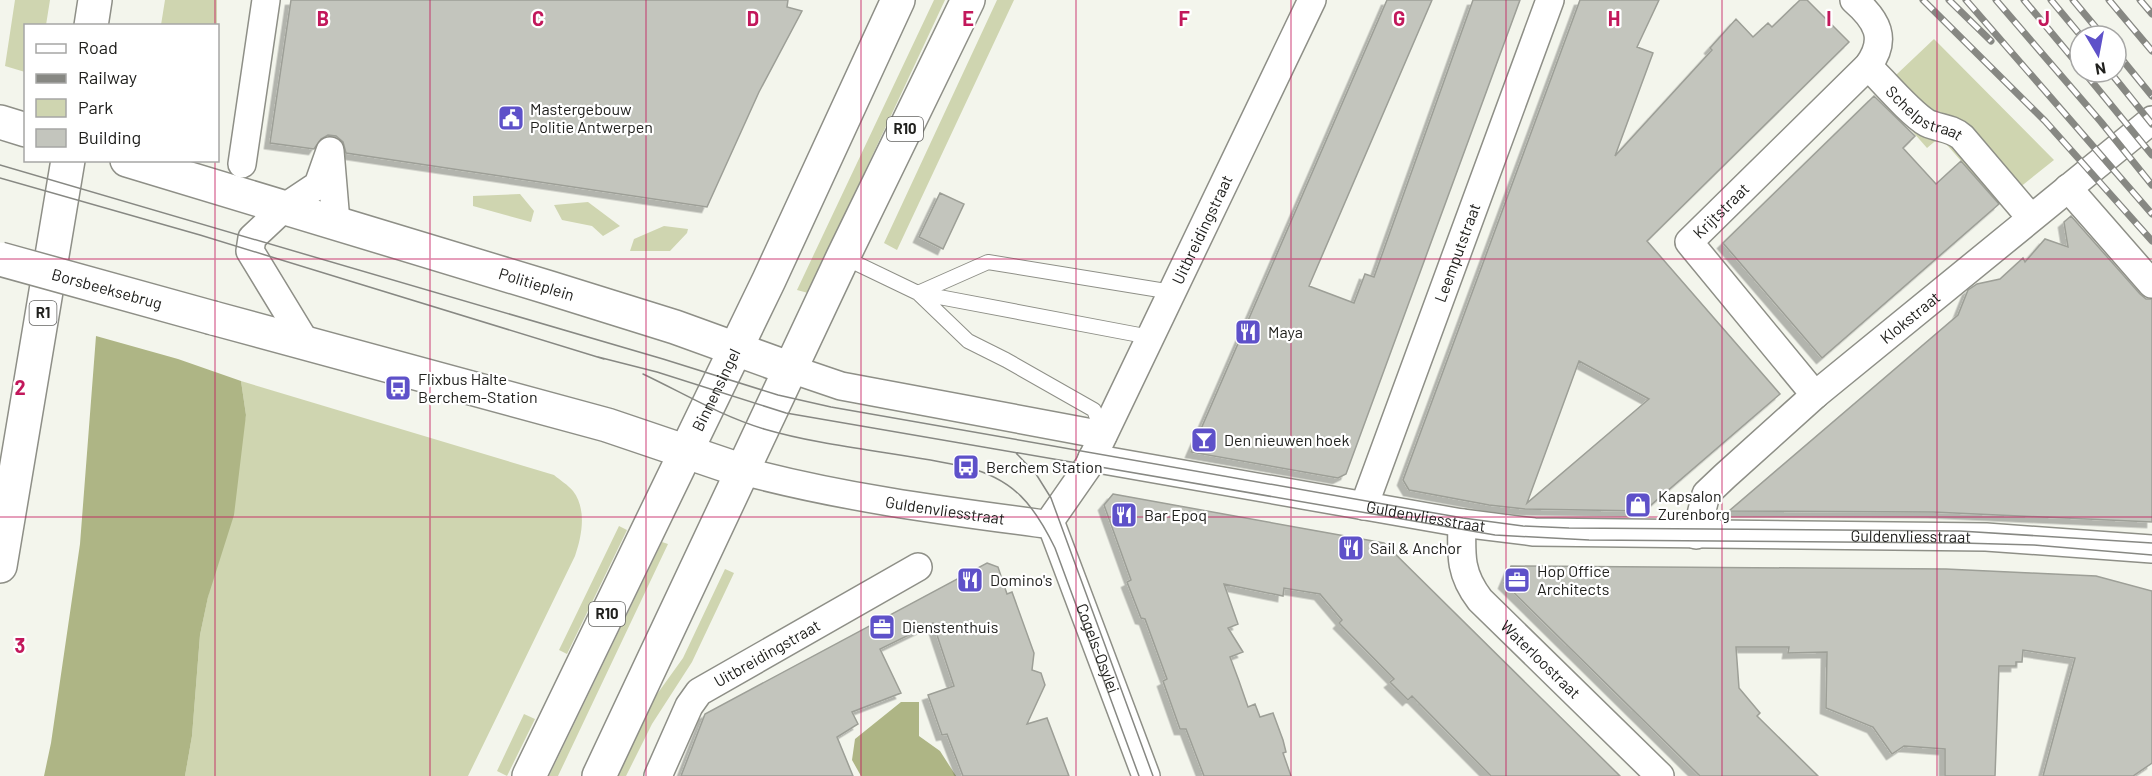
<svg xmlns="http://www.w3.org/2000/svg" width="2152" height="776" font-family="Barlow,sans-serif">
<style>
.green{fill:#cfd5b0}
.forest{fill:#aeb585}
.building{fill:#c3c5bd;stroke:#9d9f97;stroke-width:1.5;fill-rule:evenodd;filter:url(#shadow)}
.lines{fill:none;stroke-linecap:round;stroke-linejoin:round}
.lane-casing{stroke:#8e8f87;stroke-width:16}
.street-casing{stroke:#8e8f87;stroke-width:30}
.secondary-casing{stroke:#8e8f87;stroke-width:36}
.primary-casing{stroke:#8e8f87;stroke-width:36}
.highway-casing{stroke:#8e8f87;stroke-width:36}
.lane{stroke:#fff;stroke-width:14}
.street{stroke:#fff;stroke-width:27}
.secondary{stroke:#fff;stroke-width:33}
.primary{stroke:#fff;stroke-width:33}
.highway{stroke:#fff;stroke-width:33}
.tram{stroke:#878883;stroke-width:1.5}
.rail-casing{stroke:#878883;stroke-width:7}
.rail{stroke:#fff;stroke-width:4.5;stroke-dasharray:14;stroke-linecap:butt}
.secondary-bridge-casing{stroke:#8e8f87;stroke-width:36;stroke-linecap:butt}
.secondary-bridge{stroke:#fff;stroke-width:33}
.grid{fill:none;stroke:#c2185b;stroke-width:1.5;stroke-opacity:0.55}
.labels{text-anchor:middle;stroke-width:4.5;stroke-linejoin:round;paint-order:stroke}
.shield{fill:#fff;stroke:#646462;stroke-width:1.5}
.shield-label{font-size:15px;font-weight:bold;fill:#21211e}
.poi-label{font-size:16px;fill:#21211e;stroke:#fff;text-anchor:start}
.street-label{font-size:16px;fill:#21211e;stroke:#fff}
.grid-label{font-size:20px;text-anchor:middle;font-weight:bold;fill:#c2185b;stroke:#fff;stroke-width:4.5;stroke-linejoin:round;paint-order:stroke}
</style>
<defs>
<filter id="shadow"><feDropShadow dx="-5.5" dy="5.5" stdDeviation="0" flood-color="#0004"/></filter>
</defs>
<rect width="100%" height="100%" fill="#f3f5ec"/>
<!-- green -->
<path class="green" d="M 15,0 L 50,0 L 46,25 L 26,26 L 25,72 L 5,66 Z
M 165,0 L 217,0 L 217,25 L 161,25 Z
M 934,0 L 945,0 L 808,293 L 797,290 Z
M 997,0 L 1014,0 L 897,250 L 884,243 Z
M 1934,39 L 2054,160 L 1999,204 L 1940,137 L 1927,148 L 1878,92 Z
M 520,194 L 534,211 L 531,222 L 473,206 L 473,196 Z
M 588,202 L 620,226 L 603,236 L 592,226 L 562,220 L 554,205 Z
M 664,226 L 688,229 L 687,233 L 670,251 L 630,251 L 634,239 Z
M 241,381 L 554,475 C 560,480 568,485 573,491 C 587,509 582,536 575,556 L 468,776 L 185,776 L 192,736 L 200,635 L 246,415 Z
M 619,526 L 627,530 L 567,654 L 559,650 Z
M 662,542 L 668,544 L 558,776 L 549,776 Z
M 725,569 L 734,573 L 692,662 L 652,724 L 626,776 L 618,776 L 655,697 L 683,658 Z
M 524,714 L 535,719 L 507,776 L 497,771 Z"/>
<!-- forest -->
<path class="forest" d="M 96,336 L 178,359 L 241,381 L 246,415 L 234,515 L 208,597 L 200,635 L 192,736 L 185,776 L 44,776 L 51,743 L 80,544 Z
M 901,702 L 919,702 L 919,736 L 940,751 L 956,776 L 861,776 L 852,760 L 855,739 Z"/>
<!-- building -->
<path class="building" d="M 291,0 L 788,0 L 787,7 L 802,11 L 759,92 L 707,207 L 346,153 L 343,142 L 336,136 L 328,135 L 321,139 L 314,149 L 270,143 Z
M 1387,0 L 1432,0 L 1309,286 L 1354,303 L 1365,274 L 1374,277 L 1473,0 L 1520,0 L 1346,474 L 1338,478 L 1191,452 Z
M 1580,0 L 1659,0 L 1637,47 L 1653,53 L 1615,156 L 1712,50 L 1710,48 L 1736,19 L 1753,37 L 1768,23 L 1772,27 L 1800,0 L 1807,0 L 1849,42 L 1647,241 L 1780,394 L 1644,511 L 1525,509 L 1489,505 L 1409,490 L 1403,480 ZM 1579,361 L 1649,399 L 1527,503 Z
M 1874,96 L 1915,136 L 1903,148 L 1936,184 L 1961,161 L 1999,204 L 1822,358 L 1723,243 Z
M 940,193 L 964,204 L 943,249 L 919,237 Z
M 2071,216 L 2140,294 L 2146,299 L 2152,299 L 2152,522 L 1933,512 L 1729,511 L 1958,315 L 1968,290 L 1977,284 L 2000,279 L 2023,258 L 2025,262 L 2045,239 L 2068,247 L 2064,222 Z
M 1113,494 L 1384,543 L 1620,776 L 1491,776 L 1412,696 L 1408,700 L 1390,682 L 1394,679 L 1339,623 L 1342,620 L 1320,594 L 1284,588 L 1283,596 L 1224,584 L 1238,624 L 1228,628 L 1243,652 L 1230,657 L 1239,681 L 1248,707 L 1255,704 L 1260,717 L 1273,713 L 1283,740 L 1286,752 L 1283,753 L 1291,776 L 1204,776 L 1186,729 L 1180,729 L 1163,681 L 1167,679 L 1145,619 L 1141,618 L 1127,582 L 1131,580 L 1104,505 Z
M 987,563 L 998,567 L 1007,594 L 1012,592 L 1034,653 L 1032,670 L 1041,673 L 1045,685 L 1027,724 L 1047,718 L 1069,776 L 963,776 L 947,734 L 942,735 L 928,695 L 954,686 L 933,623 L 880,649 L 901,693 L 852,712 L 858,724 L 837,737 L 853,776 L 681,776 L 705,714 Z
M 1511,566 L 1946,569 L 2096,576 L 2152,591 L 2152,763 L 2133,776 L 2043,776 L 2075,658 L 2023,650 L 2022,662 L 2016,662 L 2016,666 L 1999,666 L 1995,776 L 1945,776 L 1945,749 L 1904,746 L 1892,754 L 1873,727 L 1826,708 L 1827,652 L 1788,653 L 1789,647 L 1736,647 L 1739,688 L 1760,713 L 1757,716 L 1818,776 L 1700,776 L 1504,583 Z"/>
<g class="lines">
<defs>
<path id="lane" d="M 843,257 L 918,293 L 1150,337
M 918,293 L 988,262 L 1172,292
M 918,293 L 968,341 L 1006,360 L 1094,410 L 1103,434"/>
<g id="street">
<path id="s1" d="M 1868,66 C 1883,81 1911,114 1927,123 C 1940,129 1950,127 1962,137 L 2031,218"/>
<path d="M 242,164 L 266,0"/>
<path d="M 2068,188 L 2152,284"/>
<path d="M 306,343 L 250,251 L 252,238 L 285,207 L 318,185 L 330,151 L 336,222"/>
<path d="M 791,369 L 841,386 L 1103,435"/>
<path id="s2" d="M 1815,395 L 1689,242 L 1868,66 C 1888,39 1877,20 1854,0"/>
<path id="s3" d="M 1092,458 L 1462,523 L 1534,532 L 1986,537 L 2152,549"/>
<path id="s4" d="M 743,471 C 840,497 938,510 1037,523 L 1044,524 L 1050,521 L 1089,465 L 1312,0"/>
<path id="s5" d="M 1364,506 L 1550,0"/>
<path id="s6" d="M 1050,521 L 1146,776"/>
<path id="s7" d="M 1462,523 C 1461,556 1460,574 1480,600 L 1660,776"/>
<path id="s8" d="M 1696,535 L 1706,494 L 1725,476 L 1815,395 L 2152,120"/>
<path id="s9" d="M 658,776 L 689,706 L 699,692 L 918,567"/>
</g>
<g id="secondary">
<path d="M 0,122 L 26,130"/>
<path id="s10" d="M 127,160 L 550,288 L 675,327 L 791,369"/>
<path d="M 213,318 L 607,425 L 743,471"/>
</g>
<g id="primary">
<path id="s11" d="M 529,776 L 769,280 L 898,0"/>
<path d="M 599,776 L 843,257 L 968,0"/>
</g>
<path id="highway" d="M 91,26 L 95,0
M 0,566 L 68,160"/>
</defs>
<!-- lane casing -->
<use href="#lane" class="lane-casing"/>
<!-- street casing -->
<use href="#street" class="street-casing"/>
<!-- secondary casing -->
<use href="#secondary" class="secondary-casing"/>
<!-- primary casing -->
<use href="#primary" class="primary-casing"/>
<!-- highway casing -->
<use href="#highway" class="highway-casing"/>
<!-- lane -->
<use href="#lane" class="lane"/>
<!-- street -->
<use href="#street" class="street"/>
<!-- secondary -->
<use href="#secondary" class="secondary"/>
<!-- primary -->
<use href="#primary" class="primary"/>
<!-- highway -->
<use href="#highway" class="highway"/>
<!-- tram -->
<path class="tram" d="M 0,165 L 663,359 L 778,395 L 831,407 L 1463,518 L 1523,526 L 1569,528 L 1960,531 L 2152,543
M 0,178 L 200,235 L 604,359
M 598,357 L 657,372 L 786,413 L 1495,535 L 1589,540 L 1961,543 L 2034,545 L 2152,555
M 643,374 C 683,393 721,416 764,429 C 829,448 899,452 966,467 C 1014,479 1034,505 1055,548 L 1139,776
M 1016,453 L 1036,474 L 1051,498 L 1153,776"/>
<defs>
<path id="rail" d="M 1923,0 L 2045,121 L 2152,241
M 1949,0 L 1991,41
M 1966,0 L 2152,214
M 1996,0 L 2101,122 L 2152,185
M 2024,0 L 2080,67
M 2051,0 L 2081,36
M 2073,0 L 2103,36
M 2109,0 L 2152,51
M 2140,0 L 2152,14
M 2116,52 L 2152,96
M 2084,72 L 2152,155
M 2110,72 L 2152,124"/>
</defs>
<!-- rail casing -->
<use href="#rail" class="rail-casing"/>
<!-- rail -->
<use href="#rail" class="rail"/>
<defs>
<g id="secondary-bridge">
<path id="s12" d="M 0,259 L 213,318"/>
</g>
</defs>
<!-- secondary-bridge casing -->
<use href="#secondary-bridge" class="secondary-bridge-casing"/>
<!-- secondary-bridge -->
<use href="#secondary-bridge" class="secondary-bridge"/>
</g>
<!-- grid -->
<path class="grid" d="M 215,0 L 215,26M 430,0 L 430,776M 646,0 L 646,776M 861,0 L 861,776M 1076,0 L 1076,776M 1291,0 L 1291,776M 1506,0 L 1506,776M 1722,0 L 1722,776M 1937,0 L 1937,776M 215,160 L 215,776M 0,259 L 2152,259M 0,517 L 2152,517"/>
<!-- icons -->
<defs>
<symbol id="civic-square" viewBox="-11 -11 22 22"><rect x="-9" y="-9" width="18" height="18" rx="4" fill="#5e51c9" stroke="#fff"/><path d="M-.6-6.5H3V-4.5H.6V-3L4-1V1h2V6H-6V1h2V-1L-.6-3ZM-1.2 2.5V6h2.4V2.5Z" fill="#fff"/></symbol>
<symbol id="restaurant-square" viewBox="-11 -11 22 22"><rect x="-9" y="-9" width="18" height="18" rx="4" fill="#5e51c9" stroke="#fff"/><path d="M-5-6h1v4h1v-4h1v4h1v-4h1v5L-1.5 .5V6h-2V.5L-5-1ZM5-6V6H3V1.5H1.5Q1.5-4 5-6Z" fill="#fff"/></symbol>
<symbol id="bus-square" viewBox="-11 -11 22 22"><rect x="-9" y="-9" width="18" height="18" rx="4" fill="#5e51c9" stroke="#fff"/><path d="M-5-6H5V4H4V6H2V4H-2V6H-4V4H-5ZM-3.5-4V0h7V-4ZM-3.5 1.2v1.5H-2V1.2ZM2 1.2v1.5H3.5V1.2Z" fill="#fff"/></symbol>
<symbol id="bar-square" viewBox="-11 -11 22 22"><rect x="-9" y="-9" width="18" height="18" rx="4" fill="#5e51c9" stroke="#fff"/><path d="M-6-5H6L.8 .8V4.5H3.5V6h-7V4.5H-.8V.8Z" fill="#fff"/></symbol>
<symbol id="shop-square" viewBox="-11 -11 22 22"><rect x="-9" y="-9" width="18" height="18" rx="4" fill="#5e51c9" stroke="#fff"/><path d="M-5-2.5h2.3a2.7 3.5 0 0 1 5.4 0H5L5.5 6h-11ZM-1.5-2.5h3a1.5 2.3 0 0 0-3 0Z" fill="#fff"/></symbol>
<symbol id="office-square" viewBox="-11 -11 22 22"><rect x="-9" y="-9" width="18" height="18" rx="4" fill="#5e51c9" stroke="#fff"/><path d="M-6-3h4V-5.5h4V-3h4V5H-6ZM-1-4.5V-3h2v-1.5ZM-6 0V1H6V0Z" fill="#fff"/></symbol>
</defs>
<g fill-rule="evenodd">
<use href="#civic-square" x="496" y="103" width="30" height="30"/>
<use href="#restaurant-square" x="1233" y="317" width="30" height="30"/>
<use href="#bus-square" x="383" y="373" width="30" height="30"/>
<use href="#bar-square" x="1189" y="425" width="30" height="30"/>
<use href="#bus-square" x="951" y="452" width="30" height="30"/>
<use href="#shop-square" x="1623" y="490" width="30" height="30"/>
<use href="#restaurant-square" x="1109" y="500" width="30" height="30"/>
<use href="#restaurant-square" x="1336" y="533" width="30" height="30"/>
<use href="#restaurant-square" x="955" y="565" width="30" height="30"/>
<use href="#office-square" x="1502" y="565" width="30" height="30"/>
<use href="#office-square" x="867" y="612" width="30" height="30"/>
</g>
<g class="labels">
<!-- shield labels -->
<g class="shield">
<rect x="887" y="117" width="36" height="24" rx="4.5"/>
<rect x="29.5" y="301" width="27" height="24" rx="4.5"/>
<rect x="589" y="602" width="36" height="24" rx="4.5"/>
</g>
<g class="shield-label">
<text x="905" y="134">R10</text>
<text x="43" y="318">R1</text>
<text x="607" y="619">R10</text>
</g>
<!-- poi labels -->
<g class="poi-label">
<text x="530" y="115">Mastergebouw<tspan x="530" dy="18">Politie Antwerpen</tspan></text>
<text x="1268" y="338">Maya</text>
<text x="418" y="385">Flixbus Halte<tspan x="418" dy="18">Berchem-Station</tspan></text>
<text x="1224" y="446">Den nieuwen hoek</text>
<text x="986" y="473">Berchem Station</text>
<text x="1658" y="502">Kapsalon<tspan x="1658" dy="18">Zurenborg</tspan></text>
<text x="1144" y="521">Bar Epoq</text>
<text x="1370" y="554">Sail &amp; Anchor</text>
<text x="1537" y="577">Hop Office<tspan x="1537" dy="18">Architects</tspan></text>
<text x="990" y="586">Domino's</text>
<text x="902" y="633">Dienstenthuis</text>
</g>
<!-- street labels -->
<g class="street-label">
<text dy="6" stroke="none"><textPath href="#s1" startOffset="75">Schelpstraat</textPath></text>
<text dy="6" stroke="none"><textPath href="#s2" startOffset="243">Krijtstraat</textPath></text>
<text dy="6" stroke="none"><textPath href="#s4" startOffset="642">Uitbreidingstraat</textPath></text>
<text dy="6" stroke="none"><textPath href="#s5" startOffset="270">Leemputstraat</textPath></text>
<text dy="6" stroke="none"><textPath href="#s10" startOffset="428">Politieplein</textPath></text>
<text dy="6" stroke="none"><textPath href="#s12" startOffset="111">Borsbeeksebrug</textPath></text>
<text dy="6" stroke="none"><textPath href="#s8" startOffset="312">Klokstraat</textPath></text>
<text dy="6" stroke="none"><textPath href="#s11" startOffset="429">Binnensingel</textPath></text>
<text dy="6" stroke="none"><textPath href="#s4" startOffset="206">Guldenvliesstraat</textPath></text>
<text dy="6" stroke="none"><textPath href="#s3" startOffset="339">Guldenvliesstraat</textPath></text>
<text dy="6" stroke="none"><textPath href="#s3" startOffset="825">Guldenvliesstraat</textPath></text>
<text dy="6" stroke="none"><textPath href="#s6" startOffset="136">Cogels-Osylei</textPath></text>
<text dy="6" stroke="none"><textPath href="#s9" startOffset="172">Uitbreidingstraat</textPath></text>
<text dy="6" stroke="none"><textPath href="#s7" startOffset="166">Waterloostraat</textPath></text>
</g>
</g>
<g class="grid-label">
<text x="323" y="26">B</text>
<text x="538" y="26">C</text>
<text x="753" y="26">D</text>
<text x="968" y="26">E</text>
<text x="1184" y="26">F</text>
<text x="1399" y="26">G</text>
<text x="1614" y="26">H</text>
<text x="1829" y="26">I</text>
<text x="2044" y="26">J</text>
<text x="20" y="395">2</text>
<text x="20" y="653">3</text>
</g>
<!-- legend -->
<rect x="24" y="24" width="195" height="138" fill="#ffffff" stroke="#a6a6a5" stroke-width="1.5"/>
<rect x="36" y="44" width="30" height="9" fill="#ffffff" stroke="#a6a6a5" stroke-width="1.5"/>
<text x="78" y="54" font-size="18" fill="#21211e">Road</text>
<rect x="36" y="74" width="30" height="9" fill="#878883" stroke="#a6a6a5" stroke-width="1.5"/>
<text x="78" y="84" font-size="18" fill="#21211e">Railway</text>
<rect x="36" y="99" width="30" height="18" fill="#cfd5b0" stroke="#a6a6a5" stroke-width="1.5"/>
<text x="78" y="114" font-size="18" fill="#21211e">Park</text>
<rect x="36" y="129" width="30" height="18" fill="#c3c5bd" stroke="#a6a6a5" stroke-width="1.5"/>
<text x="78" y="144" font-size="18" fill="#21211e">Building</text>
<!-- north arrow -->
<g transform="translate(2098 54) rotate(170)"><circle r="28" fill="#ffffff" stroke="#a6a6a5" stroke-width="1.5"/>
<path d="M0-4.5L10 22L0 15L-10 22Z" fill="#5e51c9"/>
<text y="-9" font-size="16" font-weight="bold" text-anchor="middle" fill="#21211e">N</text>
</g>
</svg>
